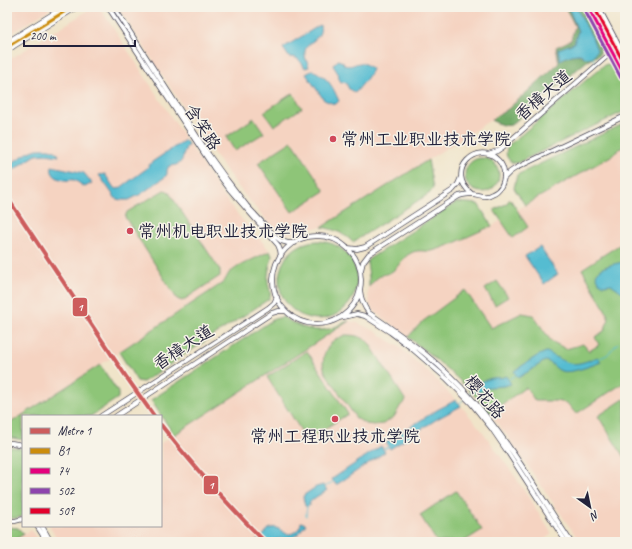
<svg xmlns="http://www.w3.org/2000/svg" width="632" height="549" font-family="Caveat,'LXGW WenKai TC',sans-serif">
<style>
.built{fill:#f5d3c1}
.green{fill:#8ec578;stroke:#58745a}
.forest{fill:#72aa68;stroke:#4a6652}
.water{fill:#54bcd1;stroke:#3b6f86}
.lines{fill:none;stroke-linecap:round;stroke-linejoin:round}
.stream{stroke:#54bcd1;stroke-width:1}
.secondary-casing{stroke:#413f50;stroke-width:5.5}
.primary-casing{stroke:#413f50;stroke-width:6}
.secondary{stroke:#fff;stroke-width:4}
.primary{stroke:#fff;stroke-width:4.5}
.bus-1-casing{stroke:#f7f3e8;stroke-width:6}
.bus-2-casing{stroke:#f7f3e8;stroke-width:6}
.bus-3-casing{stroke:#f7f3e8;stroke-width:6}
.bus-4-casing{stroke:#f7f3e8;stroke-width:6}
.bus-1{stroke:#cc8c0c;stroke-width:3}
.bus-2{stroke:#e5007d;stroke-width:3}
.bus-3{stroke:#8e44ad;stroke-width:3}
.bus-4{stroke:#e4002b;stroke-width:3}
.metro-1-casing{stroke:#f7f3e8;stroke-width:7}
.metro-1{stroke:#cd5c5c;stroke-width:4}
.poi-dot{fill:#d1495b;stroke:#f7f3e8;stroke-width:1.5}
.labels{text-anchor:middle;stroke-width:3;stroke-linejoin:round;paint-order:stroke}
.street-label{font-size:17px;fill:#22223b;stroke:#f7f3e8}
.poi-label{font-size:17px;fill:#22223b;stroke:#f7f3e8;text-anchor:start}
.line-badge{stroke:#f7f3e8;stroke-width:1.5}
.badge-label{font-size:11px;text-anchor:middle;font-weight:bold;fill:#fff}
</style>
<rect width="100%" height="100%" fill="#f7f3e8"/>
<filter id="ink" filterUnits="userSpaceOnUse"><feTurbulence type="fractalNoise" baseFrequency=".025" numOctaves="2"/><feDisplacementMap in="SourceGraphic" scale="8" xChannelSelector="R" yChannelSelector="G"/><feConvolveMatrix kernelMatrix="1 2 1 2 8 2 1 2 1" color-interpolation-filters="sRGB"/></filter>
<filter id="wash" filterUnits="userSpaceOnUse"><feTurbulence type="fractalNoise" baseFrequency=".012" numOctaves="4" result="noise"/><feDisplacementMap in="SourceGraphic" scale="16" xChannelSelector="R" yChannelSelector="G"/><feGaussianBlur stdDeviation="0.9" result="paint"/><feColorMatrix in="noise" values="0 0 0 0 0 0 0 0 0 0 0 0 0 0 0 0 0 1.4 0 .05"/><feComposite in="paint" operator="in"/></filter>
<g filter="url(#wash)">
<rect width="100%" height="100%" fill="#f0e4c9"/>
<!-- built -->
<path class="built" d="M 19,7 L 53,7 L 7,36 L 7,14 Z
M 96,7 L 100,9 L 106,17 L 221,193 L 239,216 L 266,246 L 270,251 L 239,266 L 229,273 L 224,282 L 100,365 L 7,425 L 7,61 L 92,8 Z
M 118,7 L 565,7 L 575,26 L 571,40 L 556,47 L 559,63 L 508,109 L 322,227 L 306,229 L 294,233 L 285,234 L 277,232 L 246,197 L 216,157 Z
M 625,145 L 625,542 L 580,542 L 505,433 L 480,401 L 452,373 L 410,338 L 374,311 L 370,305 L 368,295 L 369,287 L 374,280 L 383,275 L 389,274 L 395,270 L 399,263 L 404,258 L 411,253 L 419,251 L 430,251 L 453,243 L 492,226 L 525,205 L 611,156 Z
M 349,321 L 357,323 L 373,330 L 398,346 L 428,372 L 456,400 L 483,432 L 516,478 L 552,534 L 540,542 L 59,542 L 49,526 L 161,526 L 161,443 Z
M 31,530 L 39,542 L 11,542 L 24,534 Z"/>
<!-- green -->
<path class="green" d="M 609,64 L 612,65 L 625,89 L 625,111 L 517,163 L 513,163 C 506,159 504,152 509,145 L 604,65 Z
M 293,93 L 302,108 L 274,126 L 264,112 Z
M 254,118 L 264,133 L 235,151 L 226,137 Z
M 625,123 L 625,145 L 611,156 L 525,205 L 514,188 L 517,175 Z
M 292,141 L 325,191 L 292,212 L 258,163 Z
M465 175a17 17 0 1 1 34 0a17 17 0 1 1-34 0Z
M 428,160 L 433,188 L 430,193 L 353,242 C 343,233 336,230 322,227 Z
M 164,190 L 168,191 L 220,270 L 220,276 L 182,301 L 177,299 L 125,217 L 127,212 Z
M 510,199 L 528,227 L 513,238 L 494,210 L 506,204 Z
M 457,202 L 478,204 L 492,226 C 472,234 453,245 432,251 C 425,252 418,249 411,253 C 401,258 399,268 391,272 C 388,274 386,274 382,275 C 376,278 373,282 369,287 L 369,277 L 367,262 L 369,259 Z
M279 280a39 39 0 1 1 78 0a39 39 0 1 1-78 0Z
M 619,245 L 625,254 L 625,382 L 576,414 L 567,403 L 555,401 L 535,401 L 526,387 L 490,413 C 467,384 437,360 408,337 L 422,322 L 465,290 L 491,328 L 522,313 L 533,315 L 551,341 L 566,349 L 583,344 L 589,351 L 599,345 L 595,337 L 604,331 L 609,319 L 606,311 L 582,269 Z
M 270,251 L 272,256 C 270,265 267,274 268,283 C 269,289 272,293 269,299 L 143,382 L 137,381 L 119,352 L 224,282 L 229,273 L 239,266 Z
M 497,281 L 508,297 L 495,305 L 485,289 Z
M 283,317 C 297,326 314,334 332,328 C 339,326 342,322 349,321 L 174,435 L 151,400 L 274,319 Z
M 345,335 C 354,335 363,336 369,343 L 406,401 L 401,405 L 394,417 L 383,424 L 374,425 L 366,424 L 356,418 L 325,372 L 323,364 L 324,355 L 328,347 L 334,340 Z
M 307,351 L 348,414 L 307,440 L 267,377 Z
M 100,365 L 118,392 L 118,398 L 91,416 L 23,416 L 23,440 L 7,437 L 7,425 Z
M 624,399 L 625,401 L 625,459 L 598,416 Z
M 12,447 L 23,449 L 23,516 L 17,518 L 7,518 L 7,448 Z
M 456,491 L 482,530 L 463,542 L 437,542 L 420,515 Z
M 7,527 L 18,528 L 24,534 L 11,542 L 7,542 Z"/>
<!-- forest -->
<path class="forest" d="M 565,7 L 568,7 L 578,31 L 574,43 L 568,45 L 561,60 C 569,55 577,52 585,57 L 597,50 L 592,37 L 576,7 L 581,7 L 598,39 L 601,50 L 599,55 L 587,61 L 511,125 C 504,127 497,123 491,120 L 508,109 L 559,63 L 556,47 L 571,40 L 575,26 Z"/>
<!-- water -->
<path class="water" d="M 568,7 L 576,7 L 592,37 L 597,50 C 595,55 590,60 584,57 C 581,55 582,54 579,54 C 572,54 566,57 560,60 L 558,49 L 574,43 L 578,31 Z
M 320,25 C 323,40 307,41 305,51 C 304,56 307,62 309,67 L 305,68 C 300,61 299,57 289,57 L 283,48 Z
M 338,60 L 343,62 L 344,65 C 356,69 357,56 372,69 C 369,77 361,86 355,93 L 349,89 L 346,83 L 343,82 L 341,82 L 338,77 L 339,75 L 334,67 L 333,65 Z
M 313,70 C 329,79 332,85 339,101 L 336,104 L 334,104 L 324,100 L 306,74 Z
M 185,140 L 188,144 C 180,156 187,165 169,166 L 167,170 L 167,174 L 165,177 L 141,194 L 129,200 L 122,200 L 116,199 L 99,175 L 105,174 L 114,188 L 117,189 L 120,188 L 146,169 L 152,162 Z
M 37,149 C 45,149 56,147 59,156 L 46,154 L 36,155 L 7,174 L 7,166 L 29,152 Z
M 52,166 L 80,172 L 84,173 L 92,183 L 85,187 C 81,186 78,181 74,180 C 71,179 68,181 65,180 C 56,179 50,174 52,166 Z
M 540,247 L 558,274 L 544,284 L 525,256 Z
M 623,262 L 625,263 L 625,290 L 622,292 L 611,284 L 604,285 L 599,282 L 596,275 C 600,266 614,264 623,262 Z
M 546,352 L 547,352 C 571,366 572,367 598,357 L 601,362 C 591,366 570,374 561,371 C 554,368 552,362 545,361 L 518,378 L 514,371 L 537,356 Z
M 506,376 L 511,384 L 504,386 L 490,387 L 476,393 L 471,388 C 478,384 485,379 493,378 C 499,377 500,379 506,376 Z
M 456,400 L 461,406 L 437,419 L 390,449 L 386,442 L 437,410 Z
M 381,446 L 385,452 L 336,485 L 332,479 Z
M 323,485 L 327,490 C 321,495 313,497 309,504 L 309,506 L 305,506 L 303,497 L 304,495 L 316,487 Z
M 301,522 L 306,524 L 298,534 L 292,538 L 285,539 L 282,538 L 279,539 L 268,542 L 253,542 C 256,541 259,539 262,537 C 265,534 266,530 271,528 C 279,526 282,533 288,534 C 295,534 301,528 301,522 Z"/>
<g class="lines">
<!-- stream -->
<path class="stream" d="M 591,56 L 596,63
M 598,359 L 607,355 L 618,343
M 508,380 L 517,374
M 469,394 L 474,390
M 459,404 L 464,399
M 384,449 L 390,446
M 325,487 L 334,481
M 306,516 L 307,505"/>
</g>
</g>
<g filter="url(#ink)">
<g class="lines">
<defs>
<path id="secondary" d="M 108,7 L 213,167 L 230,190 L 278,245 L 280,250 L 281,256
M 114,7 L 209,155 L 227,180 L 247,206 L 275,236 L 281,241 L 288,243 L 295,243
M 7,42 L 64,7
M 7,51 L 14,46 L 77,7
M 488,154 L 497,151 L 503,147 L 612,52
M 504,178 L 510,172 L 516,168 L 625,116
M273 280a44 44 0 1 1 88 0a44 44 0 1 1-88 0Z
M 348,248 L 357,249 L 365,247 L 453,190 L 458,184 L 461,177
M 361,270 L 363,262 L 369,254 L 459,196 C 463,195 467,194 471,194 C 479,194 484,199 492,194 C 500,191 504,183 504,174 C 504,169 502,164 498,160 C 479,139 443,171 472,194
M 360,290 C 361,299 363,306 369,313 C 406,338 443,365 472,399 C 510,442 539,494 571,542
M 339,318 L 357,314 L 365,316 L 390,332 L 410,347 L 447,379 L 471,403 L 492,429 L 507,451 L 566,542
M 101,416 L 268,308 L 274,303 L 277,297
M 116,416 L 272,313 L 279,311 L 286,311
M 7,443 L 12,443 L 23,445
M 7,521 L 15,521 L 23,519
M 37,526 L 47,542
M 42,526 L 51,542"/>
<path id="primary" d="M 588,7 L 625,76
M 598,7 L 625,58"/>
</defs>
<!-- secondary casing -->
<use href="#secondary" class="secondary-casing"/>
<!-- primary casing -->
<use href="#primary" class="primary-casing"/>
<!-- secondary -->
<use href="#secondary" class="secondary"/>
<!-- primary -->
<use href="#primary" class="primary"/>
<defs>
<path id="bus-1" d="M 7,47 L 72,7"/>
<path id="bus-2" d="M 588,7 L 625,76"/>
<path id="bus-3" d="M 584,9 L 621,78"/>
<path id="bus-4" d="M 594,7 L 625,65"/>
</defs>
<!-- bus-1 casing -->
<use href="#bus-1" class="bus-1-casing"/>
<!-- bus-2 casing -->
<use href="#bus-2" class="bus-2-casing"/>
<!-- bus-3 casing -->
<use href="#bus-3" class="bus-3-casing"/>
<!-- bus-4 casing -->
<use href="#bus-4" class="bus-4-casing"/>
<!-- bus-1 -->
<use href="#bus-1" class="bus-1"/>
<!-- bus-2 -->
<use href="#bus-2" class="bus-2"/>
<!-- bus-3 -->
<use href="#bus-3" class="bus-3"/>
<!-- bus-4 -->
<use href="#bus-4" class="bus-4"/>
<defs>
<path id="metro-1" d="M 7,197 L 127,378 L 154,416
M 161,425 C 193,466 228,505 265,542"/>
</defs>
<!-- metro-1 casing -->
<use href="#metro-1" class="metro-1-casing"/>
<!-- metro-1 -->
<use href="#metro-1" class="metro-1"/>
</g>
</g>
<!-- markers -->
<g class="poi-dot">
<circle cx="333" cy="139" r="4"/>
<circle cx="130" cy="231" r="4"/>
<circle cx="335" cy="419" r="4"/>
</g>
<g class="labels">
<!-- street labels -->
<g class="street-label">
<text transform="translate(543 95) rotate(-41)" y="6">香樟大道</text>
<text transform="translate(203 127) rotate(57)" y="6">含笑路</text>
<text transform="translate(183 347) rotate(-33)" y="6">香樟大道</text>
<text transform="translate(485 397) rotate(49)" y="6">樱花路</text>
</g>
<!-- poi labels -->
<g class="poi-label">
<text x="341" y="145">常州工业职业技术学院</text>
<text x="138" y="237">常州机电职业技术学院</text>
<text x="335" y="442" text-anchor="middle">常州工程职业技术学院</text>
</g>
</g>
<g class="line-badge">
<rect x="72" y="297" width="16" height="20" rx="4" fill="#cd5c5c"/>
<rect x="203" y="475" width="16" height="20" rx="4" fill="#cd5c5c"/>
</g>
<g class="badge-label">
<text x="80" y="311">1</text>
<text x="211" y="489">1</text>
</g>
<!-- margin -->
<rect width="632" height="549" fill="none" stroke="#f7f3e8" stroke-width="24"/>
<!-- legend -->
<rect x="22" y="415" width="140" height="112" fill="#f7f3e8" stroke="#a29fa3"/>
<rect x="30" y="428" width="20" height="6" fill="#cd5c5c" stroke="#a29fa3"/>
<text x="58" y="435" font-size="12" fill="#22223b">Metro 1</text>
<rect x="30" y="448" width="20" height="6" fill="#cc8c0c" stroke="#a29fa3"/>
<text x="58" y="455" font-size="12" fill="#22223b">B1</text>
<rect x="30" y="468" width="20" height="6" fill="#e5007d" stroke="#a29fa3"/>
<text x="58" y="475" font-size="12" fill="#22223b">74</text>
<rect x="30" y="488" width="20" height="6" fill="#8e44ad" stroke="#a29fa3"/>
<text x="58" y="495" font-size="12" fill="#22223b">502</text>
<rect x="30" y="508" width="20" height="6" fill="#e4002b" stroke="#a29fa3"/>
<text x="58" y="515" font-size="12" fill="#22223b">509</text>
<!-- north arrow -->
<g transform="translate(590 507) rotate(147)" stroke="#f7f3e8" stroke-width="3" paint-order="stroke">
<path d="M0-3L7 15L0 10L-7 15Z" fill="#22223b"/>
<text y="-6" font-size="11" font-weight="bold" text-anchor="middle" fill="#22223b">N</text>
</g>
<!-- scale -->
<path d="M24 40v6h111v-6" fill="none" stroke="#22223b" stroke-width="2"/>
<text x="30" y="40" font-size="12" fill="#22223b" stroke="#f7f3e8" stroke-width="3" paint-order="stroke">200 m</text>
</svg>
